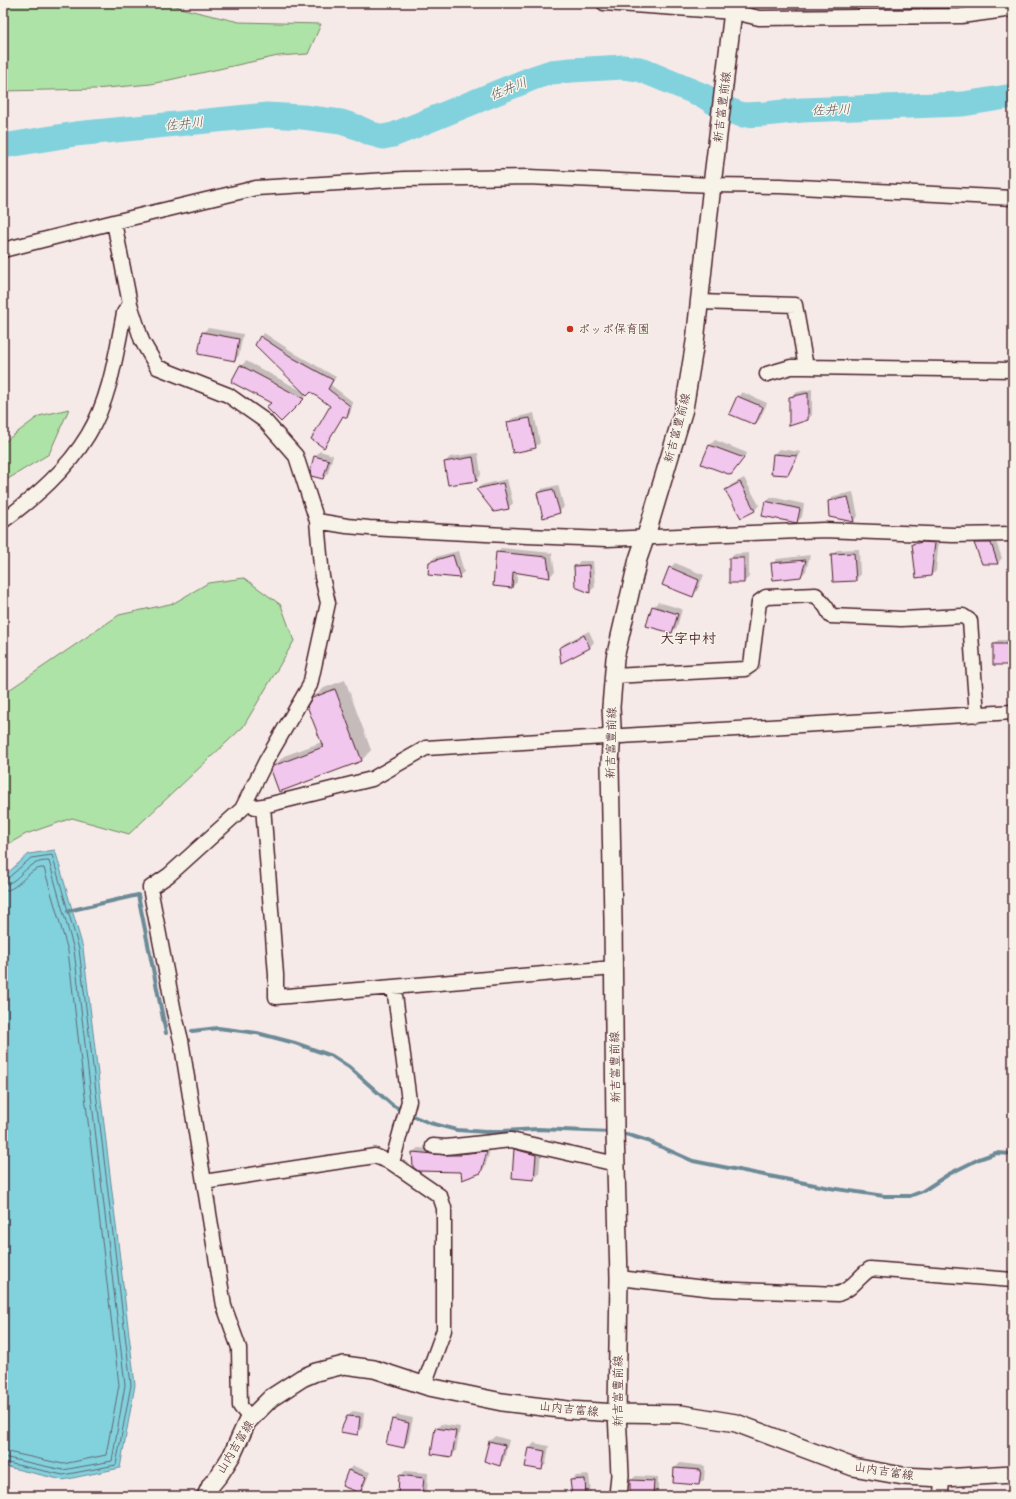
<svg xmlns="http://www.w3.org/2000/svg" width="1016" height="1499" font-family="Pangolin,'Klee One',sans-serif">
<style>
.green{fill:#ade3a6;stroke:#7c8168}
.water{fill:#82d2dd;stroke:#6c8a96}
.shadow{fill:#0003}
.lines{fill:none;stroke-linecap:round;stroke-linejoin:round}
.shore{stroke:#606772;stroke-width:1}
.stream{stroke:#6c8a96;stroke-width:4}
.river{stroke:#82d2dd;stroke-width:25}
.building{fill:#f2c7ed;stroke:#4a1f2b}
.minor-casing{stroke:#4a1f2b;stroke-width:17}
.major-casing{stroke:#4a1f2b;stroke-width:20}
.minor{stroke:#f7f3e8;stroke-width:14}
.major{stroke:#f7f3e8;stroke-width:17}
.poi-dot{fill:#c8321e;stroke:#f7f3e8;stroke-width:1.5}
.labels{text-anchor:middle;stroke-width:3;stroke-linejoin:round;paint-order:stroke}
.street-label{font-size:12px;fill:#4a1f2b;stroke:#f7f3e8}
.poi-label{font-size:12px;fill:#4a1f2b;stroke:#f7f3e8;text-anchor:start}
.water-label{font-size:13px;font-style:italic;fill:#5b5560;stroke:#f7f3e8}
.quarter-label{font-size:14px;font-weight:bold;fill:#4a1f2b;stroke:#f7f3e8}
</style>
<rect width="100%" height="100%" fill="#f6eae9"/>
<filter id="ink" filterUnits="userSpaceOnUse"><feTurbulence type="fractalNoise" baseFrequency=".025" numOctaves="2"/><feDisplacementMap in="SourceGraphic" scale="8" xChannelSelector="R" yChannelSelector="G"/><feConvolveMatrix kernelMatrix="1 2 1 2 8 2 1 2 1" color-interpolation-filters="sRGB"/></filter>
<g filter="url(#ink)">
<!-- green -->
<path class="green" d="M 3,3 L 169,3 L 184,9 L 239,22 L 321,24 L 308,54 L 278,56 L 151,84 L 95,89 L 3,91 Z
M 69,409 L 49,454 L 3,482 L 3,443 L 39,416 Z
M 244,578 L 281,605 L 294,641 L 243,727 L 129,834 L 72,818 L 26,834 L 3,847 L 3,694 L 119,615 L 174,603 L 208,583 Z"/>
<!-- water -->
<path class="water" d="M 55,850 L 83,948 L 135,1385 L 120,1468 L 63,1480 L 3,1466 L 3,877 L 29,854 Z"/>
<!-- shadow -->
<path class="shadow" d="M 208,328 L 243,334 L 239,355 L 235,360 L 203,332 Z
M 264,333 L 296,354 L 336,377 L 331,385 L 353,402 L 350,414 L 347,417 L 344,415 L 324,446 L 332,406 L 311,391 L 281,421 L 273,403 L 241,366 L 246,361 L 302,391 L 256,344 Z
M 812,389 L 812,415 L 808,419 L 790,398 L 794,393 Z
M 742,392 L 767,403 L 760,419 L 755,424 L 738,397 Z
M 534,413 L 540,443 L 535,447 L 508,422 L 513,418 Z
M 715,440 L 747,453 L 735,469 L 703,463 L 710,445 Z
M 779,449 L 801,452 L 792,469 L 787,474 L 774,454 Z
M 320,451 L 333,455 L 328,473 L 323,478 L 311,471 L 315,456 Z
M 478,453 L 481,475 L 476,480 L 445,462 L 450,457 Z
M 744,478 L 759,505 L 755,510 L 742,517 L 727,490 L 731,485 Z
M 507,479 L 513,503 L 508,508 L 477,489 L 482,485 Z
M 558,485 L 564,507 L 559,512 L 538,494 L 542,489 Z
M 853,492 L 858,516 L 853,521 L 829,501 L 834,496 Z
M 771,497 L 804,504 L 802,517 L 797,522 L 766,502 Z
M 939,538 L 936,571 L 931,575 L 913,544 L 918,539 Z
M 979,539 L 995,539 L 1002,558 L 998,563 L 983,563 L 975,543 Z
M 501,548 L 552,553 L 555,572 L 550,576 L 517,571 L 517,582 L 512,587 L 497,553 Z
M 859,549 L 860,575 L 856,580 L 832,555 L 837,550 Z
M 458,551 L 464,572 L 459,576 L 430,562 L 435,557 Z
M 749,553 L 749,577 L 744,582 L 730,558 L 735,554 Z
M 810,555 L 806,571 L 801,576 L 772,564 L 777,559 Z
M 580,561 L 593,561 L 595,587 L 590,591 L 576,587 L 575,566 Z
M 675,563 L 704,575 L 697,591 L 692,596 L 670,568 Z
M 658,602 L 682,609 L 677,627 L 672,632 L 653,607 Z
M 589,631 L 594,642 L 590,647 L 562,661 L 560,648 L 565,643 Z
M 998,640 L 1013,640 L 1013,662 L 994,644 Z
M 345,680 L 371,750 L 362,760 L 274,766 L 284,756 L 322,742 L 313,698 L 324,688 Z
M 519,1145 L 541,1150 L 539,1174 L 534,1179 L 515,1150 Z
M 491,1147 L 485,1167 L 480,1172 L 462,1171 L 413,1152 L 418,1148 L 451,1151 Z
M 353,1411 L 364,1413 L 362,1429 L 357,1434 L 341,1431 L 348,1416 Z
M 398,1415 L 413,1418 L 408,1442 L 403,1447 L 393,1419 Z
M 441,1424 L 460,1427 L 456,1451 L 452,1456 L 436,1429 Z
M 495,1436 L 509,1440 L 504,1460 L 500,1464 L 485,1461 L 490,1441 Z
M 534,1443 L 549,1446 L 546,1464 L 541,1469 L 530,1448 Z
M 680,1463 L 705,1466 L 704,1480 L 699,1484 L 675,1468 Z
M 353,1466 L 370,1472 L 364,1487 L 360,1492 L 348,1470 Z
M 405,1471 L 428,1473 L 427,1492 L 423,1496 L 413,1496 L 400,1476 Z
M 589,1475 L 591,1494 L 588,1496 L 573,1496 L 571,1480 L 576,1476 Z
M 636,1476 L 658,1477 L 658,1496 L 631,1496 L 631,1480 Z
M 495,1489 L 514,1491 L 513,1496 L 490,1496 L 491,1493 Z"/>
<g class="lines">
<!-- shore -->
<path class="shore" d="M 3,879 L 7,879 L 31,858 L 52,855 L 79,949 L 131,1385 L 116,1465 L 63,1475 L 3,1462
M 3,885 C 20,883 25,860 49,861 L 74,950 L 125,1385 L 112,1461 L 63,1470 L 3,1457
M 3,891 C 20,890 28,867 44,868 L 68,951 L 119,1385 L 106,1455 L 63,1464 L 3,1451"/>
<!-- stream -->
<path class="stream" d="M 68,911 L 138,895 L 166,1033
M 192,1031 L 218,1028 L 257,1033 L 295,1043 L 332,1056 L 349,1067 L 392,1105 L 410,1115 L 430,1123 L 457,1130 L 486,1132 L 538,1129 L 611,1132
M 619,1132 L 648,1141 L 693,1161 L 830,1188 L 884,1196 L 910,1196 L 923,1191 L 949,1174 L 979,1159 L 996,1153 L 1013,1154"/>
<!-- river -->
<path class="river" d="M 3,146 L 75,134 L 267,115 L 303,117 L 341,122 L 357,127 L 372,134 L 383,137 L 393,135 L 533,78 L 551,72 L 571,70 L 623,67 L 639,69 L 704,96 L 721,107 L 742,115 L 765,114 L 802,110 L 963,104 L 1013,96"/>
</g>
<!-- building -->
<path class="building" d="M 202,332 L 239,339 L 235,361 L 198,354 Z
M 260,336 L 293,358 L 333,380 L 328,389 L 350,406 L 347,418 L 343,416 L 324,448 L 311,439 L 330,406 L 311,392 L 307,396 L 255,345 Z
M 240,365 L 304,399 L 281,422 L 266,407 L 271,403 L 231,382 Z
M 808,393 L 808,420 L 789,426 L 789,397 Z
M 737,396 L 763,407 L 755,425 L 729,414 Z
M 530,418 L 536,448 L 513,453 L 507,422 Z
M 709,445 L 744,458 L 731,475 L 701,464 Z
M 773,454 L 797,456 L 788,475 L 771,474 Z
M 314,456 L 329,460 L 323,479 L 311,476 L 310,471 Z
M 473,457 L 477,481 L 448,485 L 444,462 Z
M 740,482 L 755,511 L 741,518 L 725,490 Z
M 503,483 L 509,509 L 494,512 L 476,489 Z
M 553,489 L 560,513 L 543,518 L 537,493 Z
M 848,497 L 854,522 L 829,517 L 828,501 Z
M 765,501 L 800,509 L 797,523 L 762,516 Z
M 923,542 L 935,543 L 931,576 L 916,578 L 912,544 Z
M 974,543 L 991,543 L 998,564 L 982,564 Z
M 496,552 L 547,557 L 550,578 L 513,572 L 512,588 L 493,586 Z
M 854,553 L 856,581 L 833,582 L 831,554 Z
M 453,555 L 460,578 L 428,575 L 429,562 Z
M 729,558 L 744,558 L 744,583 L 729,583 Z
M 806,560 L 801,577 L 773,580 L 771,563 Z
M 589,565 L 590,593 L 575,587 L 574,566 Z
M 669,567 L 699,580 L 693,597 L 662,585 Z
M 652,606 L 678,614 L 672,633 L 646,626 Z
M 584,635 L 590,648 L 561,663 L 559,648 Z
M 993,644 L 1013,644 L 1013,665 L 993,665 Z
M 335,689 L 362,761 L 279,792 L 271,770 L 273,766 L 323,747 L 307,706 L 312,698 Z
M 514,1149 L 536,1155 L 534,1180 L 512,1178 Z
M 487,1151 L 481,1173 L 462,1180 L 461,1172 L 418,1171 L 413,1167 L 412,1152 L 445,1155 L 461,1155 L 460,1154 Z
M 347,1416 L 360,1417 L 358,1435 L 340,1432 Z
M 392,1419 L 409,1423 L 404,1448 L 386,1444 Z
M 435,1428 L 456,1431 L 452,1457 L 431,1454 Z
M 489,1441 L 505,1445 L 500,1466 L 484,1461 Z
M 529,1448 L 545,1451 L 542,1470 L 525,1467 Z
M 674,1468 L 701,1470 L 699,1485 L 673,1483 Z
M 348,1470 L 366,1477 L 360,1493 L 342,1486 Z
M 399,1475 L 424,1478 L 422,1496 L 398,1496 Z
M 585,1479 L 586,1496 L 572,1496 L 570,1480 Z
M 630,1480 L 654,1481 L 653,1496 L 630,1496 Z"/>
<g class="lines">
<defs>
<path id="minor" d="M 604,3 L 734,12 L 759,18 L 961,16 L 1013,9
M 114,222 L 130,304 L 142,341 L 157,367 L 228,395 L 265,421 L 296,456 L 317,521 L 347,526 L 369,528 L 527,536 L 607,539 L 824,530 L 953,535 L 1013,534
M 3,250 L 114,222 L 256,188 L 404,179 L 528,177 L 712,185 L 780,186 L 1013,198
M 699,302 L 795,305 L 806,367 L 1013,370
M 767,374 L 791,367 L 806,367
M 3,521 C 35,497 67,470 88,435 C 110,399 116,354 124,313 L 130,304
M 614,676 L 745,669 L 751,665 L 759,602 L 766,597 L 816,595 L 826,607 L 831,616 L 901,619 L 963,616 L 970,621 L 977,715
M 263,806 L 372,779 L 426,748 L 1013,712
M 255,807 L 263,806 L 276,975 L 276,997 L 614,968
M 433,1146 L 446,1147 L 511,1140 L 616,1164
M 392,1163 L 409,1101 L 394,987
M 204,1182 L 375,1156 L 392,1163 L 440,1196 L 444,1208 L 444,1330 L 424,1385
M 619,1278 L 713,1289 L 838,1294 C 852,1290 859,1276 870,1269 L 1013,1280
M 251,1419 L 240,1406 L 239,1348 L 224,1306 L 181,1040 L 174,1012 L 150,888 L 169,875 L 242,809 L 266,761 L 310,685 L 328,603 L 322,577 L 317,521
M 941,1496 L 942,1478"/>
<path id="major" d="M 206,1496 L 211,1485 L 220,1474 L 232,1455 L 247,1422 L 271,1398 L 302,1378 L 316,1372 L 344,1365 L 374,1369 L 429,1387 L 502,1402 L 568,1410 L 617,1413 L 681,1414 L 736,1423 L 853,1467 L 903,1476 L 942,1478 L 1013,1474
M 618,1496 L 620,1475 L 617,1413 L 619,1278 L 615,1131 L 613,920 L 610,765 L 612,727 L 611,707 L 615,658 L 638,559 L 646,536 L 684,409 L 695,342 L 712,185 L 734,3"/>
</defs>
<!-- minor casing -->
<use href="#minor" class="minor-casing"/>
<!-- major casing -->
<use href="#major" class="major-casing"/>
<!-- minor -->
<use href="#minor" class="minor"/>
<!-- major -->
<use href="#major" class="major"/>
</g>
</g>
<!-- markers -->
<circle class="poi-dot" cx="570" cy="329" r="4"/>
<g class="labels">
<!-- street labels -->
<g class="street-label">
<text transform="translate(722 107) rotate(-83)" y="4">新吉富豊前線</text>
<text transform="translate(677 428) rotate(-75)" y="4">新吉富豊前線</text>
<text transform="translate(611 743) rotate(-89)" y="4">新吉富豊前線</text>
<text transform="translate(615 1067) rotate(-91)" y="4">新吉富豊前線</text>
<text transform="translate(618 1391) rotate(-90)" y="4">新吉富豊前線</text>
<text transform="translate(569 1409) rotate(6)" y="4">山内吉富線</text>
<text transform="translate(235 1447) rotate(-59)" y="4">山内吉富線</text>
<text transform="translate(884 1471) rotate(9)" y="4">山内吉富線</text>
</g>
<!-- poi labels -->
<g class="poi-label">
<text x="578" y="333">ポッポ保育園</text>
</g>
<!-- water labels -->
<g class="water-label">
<text transform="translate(508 88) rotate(-22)" y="5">佐井川</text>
<text transform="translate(831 109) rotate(-2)" y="5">佐井川</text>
<text transform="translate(184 123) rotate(-6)" y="5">佐井川</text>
</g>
<!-- quarter labels -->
<g class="quarter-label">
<text x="688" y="643">大字中村</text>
</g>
</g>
<!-- margin -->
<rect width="1016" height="1499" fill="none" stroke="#f7f3e8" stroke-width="16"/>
<rect x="8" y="8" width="1000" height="1483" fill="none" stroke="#4a1f2b" stroke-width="1.5" filter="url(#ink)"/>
</svg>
